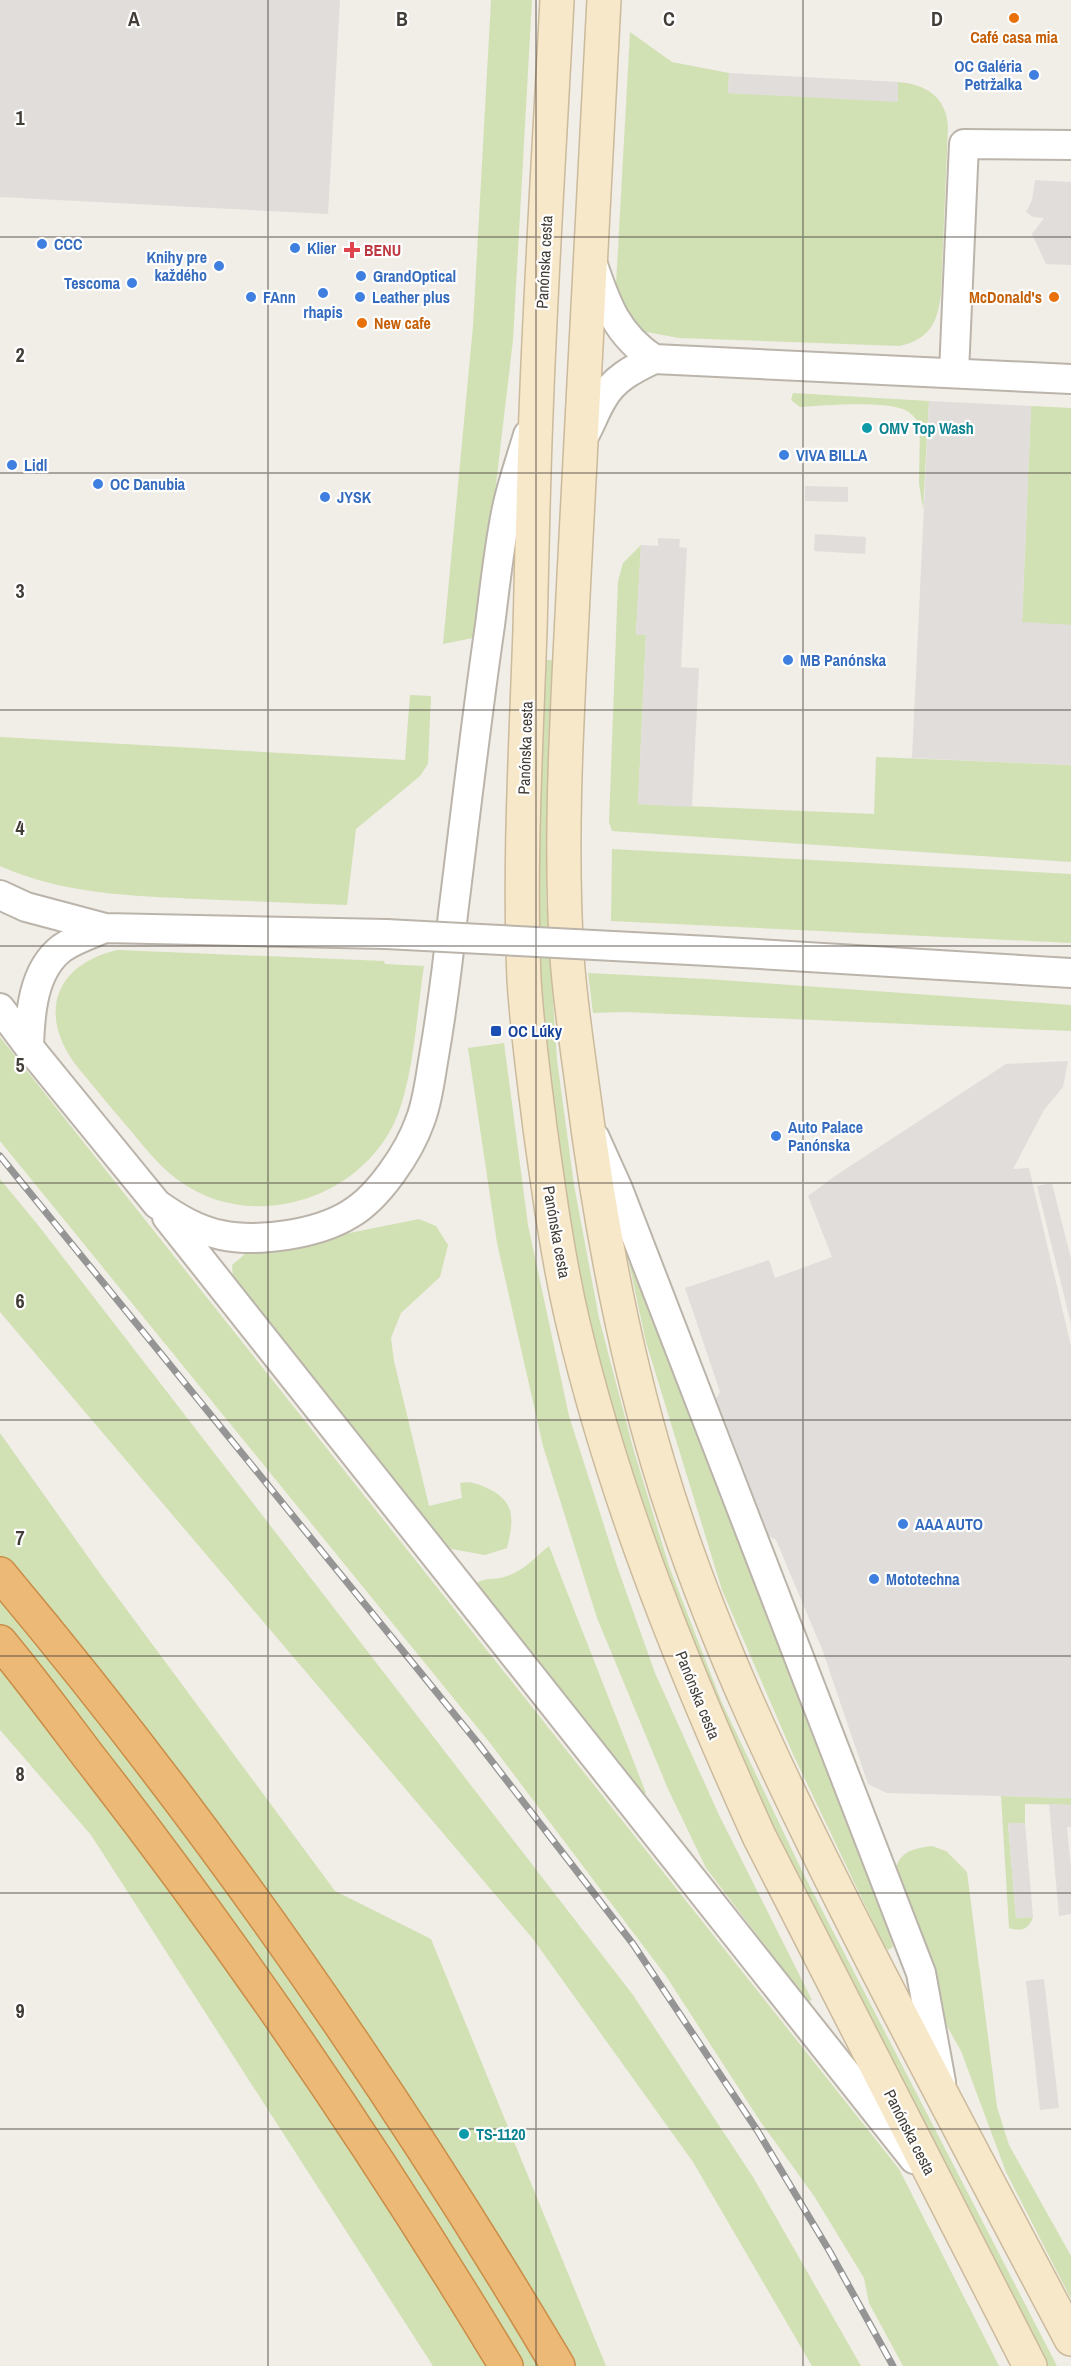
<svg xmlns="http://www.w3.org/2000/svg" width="1071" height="2366" font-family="'Archivo Narrow',sans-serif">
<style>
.green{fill:#d1e1b4}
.parking{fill:#e0dddb}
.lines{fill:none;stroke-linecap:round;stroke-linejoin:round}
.minor-casing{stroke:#bbb4aa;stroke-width:32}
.secondary-casing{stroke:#cbba9b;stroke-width:36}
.motorway-casing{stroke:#ca8d48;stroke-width:36}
.minor{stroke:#fff;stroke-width:28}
.secondary{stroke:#f8e8ca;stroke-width:33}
.motorway{stroke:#ecb976;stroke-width:33}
.rail-casing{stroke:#959595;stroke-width:7}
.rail{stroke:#fff;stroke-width:4.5;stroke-dasharray:14;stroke-linecap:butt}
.minor-bridge-casing{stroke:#bbb4aa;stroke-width:32;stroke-linecap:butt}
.minor-bridge{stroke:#fff;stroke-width:28}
.grid{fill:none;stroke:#433d37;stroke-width:1.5;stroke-opacity:0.55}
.food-dot{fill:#e8710a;stroke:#fff;stroke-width:2}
.shop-dot{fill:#3f7fe0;stroke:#fff;stroke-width:2}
.health-dot{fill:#e0444e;stroke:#fff;stroke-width:2}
.culture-dot{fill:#0f9aa8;stroke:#fff;stroke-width:2}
.transit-dot{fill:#1a4fb4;stroke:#fff;stroke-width:2}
.labels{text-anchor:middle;stroke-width:4.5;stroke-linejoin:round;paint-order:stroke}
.food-label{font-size:16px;font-weight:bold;fill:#c56008;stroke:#fff}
.shop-label{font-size:16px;font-weight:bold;fill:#366cbe;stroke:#fff;text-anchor:start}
.health-label{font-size:16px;font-weight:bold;fill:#be3a42;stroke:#fff;text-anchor:start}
.street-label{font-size:16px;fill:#433d37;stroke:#fff}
.culture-label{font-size:16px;font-weight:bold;fill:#0d838f;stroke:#fff;text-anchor:start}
.transit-label{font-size:16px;font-weight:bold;fill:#164399;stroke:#fff;text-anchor:start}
.grid-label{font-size:20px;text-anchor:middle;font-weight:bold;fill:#433d37;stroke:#fff;stroke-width:4.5;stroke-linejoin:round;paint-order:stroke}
</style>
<rect width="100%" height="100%" fill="#f1ede7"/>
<!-- green -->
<path class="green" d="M 491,0 L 532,0 L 513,340 L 478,637 L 443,644 L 473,326 Z
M 630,32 L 672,62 L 729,73 L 728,93 L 898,101 L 898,82 C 926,84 946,97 948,126 L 941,293 C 938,322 930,339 900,346 L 679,338 L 641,331 L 617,302 L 616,285 Z
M 793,393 L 929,401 L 923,510 L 919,483 L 920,424 C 917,421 914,416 910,413 C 893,399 824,406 800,407 L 791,400 Z
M 1031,406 L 1071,408 L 1071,625 L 1022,623 Z
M 641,545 L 636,634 L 646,635 L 638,804 L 874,814 L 876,757 L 1071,765 L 1071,862 L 612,831 L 609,822 L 618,581 L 623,563 Z
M 543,660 L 553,660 L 549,722 L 546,897 L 557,1060 L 574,1185 L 599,1318 L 633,1448 L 669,1566 L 722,1703 L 803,1873 L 1057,2366 L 1045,2366 L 886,2060 L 698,1676 L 604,1389 L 578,1270 L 558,1153 L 542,1006 L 537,906 Z
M 410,695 L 431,696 L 428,764 L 420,776 L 356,829 L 347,905 C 297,903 248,901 199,899 C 132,896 62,894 0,866 L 0,737 L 405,760 Z
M 612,849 L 1071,874 L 1071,943 L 611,921 Z
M 118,950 L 384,961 L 385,964 L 424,966 C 417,1011 414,1072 398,1114 C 365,1199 252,1235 178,1180 C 160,1167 145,1148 131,1131 C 112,1109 94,1087 75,1064 C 38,1013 55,964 118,950 Z
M 588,973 L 707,979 L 1071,1005 L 1071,1031 L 625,1012 L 593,1013 Z
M 0,1037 L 899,2169 L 999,2366 L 903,2366 L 869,2303 L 864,2278 L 814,2196 L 760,2121 L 666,1976 L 490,1743 L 0,1141 Z
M 504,1043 L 528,1225 L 569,1416 L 617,1566 L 655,1673 L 719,1815 L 812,2000 L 808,2002 L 706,1868 L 668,1789 L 597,1618 L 543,1446 L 497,1243 L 468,1048 Z
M 0,1179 L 38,1225 L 633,1995 L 753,2177 L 861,2366 L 812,2366 L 693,2162 L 533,1939 L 0,1312 Z
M 419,1219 L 436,1226 L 448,1245 L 440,1277 L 401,1313 L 391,1338 L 394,1361 L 429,1506 L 462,1498 L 460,1483 C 472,1481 477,1484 487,1488 C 516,1501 514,1520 507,1548 L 485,1555 L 446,1548 L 233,1278 L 232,1265 L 245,1254 Z
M 632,1260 L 890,1932 L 893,1947 L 888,1950 L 885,1947 L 792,1752 L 722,1590 L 646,1342 L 629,1263 Z
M 0,1433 L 101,1575 L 335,1891 L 431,1939 L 606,2366 L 433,2366 L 91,1835 L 0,1730 Z
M 549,1546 L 646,1793 L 641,1795 L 476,1584 C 483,1577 495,1580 504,1577 C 523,1572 534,1558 549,1546 Z
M 1001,1796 L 1071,1798 L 1071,1805 L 1025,1804 L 1025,1823 L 1008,1824 L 1016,1918 L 1033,1917 C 1029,1929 1022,1932 1009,1928 Z
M 932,1846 L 946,1851 L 967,1872 L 997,2107 L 1009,2145 L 1071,2256 L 1071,2299 L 1006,2172 L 961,2051 L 948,2028 L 894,1881 C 895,1854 908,1849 932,1846 Z"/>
<!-- parking -->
<path class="parking" d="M 0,0 L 340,0 L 328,214 L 0,197 Z
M 729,73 L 898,82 L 898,102 L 728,93 Z
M 1035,180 L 1071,182 L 1071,265 L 1046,264 L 1032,234 L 1044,218 L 1033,217 L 1026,212 L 1032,200 Z
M 929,401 L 1031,406 L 1022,622 L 1071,625 L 1071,765 L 912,758 Z
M 805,486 L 848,487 L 848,502 L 805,501 Z
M 815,534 L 866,537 L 865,554 L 814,551 Z
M 658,538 L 680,539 L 679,547 L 687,548 L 681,667 L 699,668 L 692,807 L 638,804 L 646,635 L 636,635 L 641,545 L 658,546 Z
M 1068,1061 L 1063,1087 L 1044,1110 L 1013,1169 L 1029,1168 L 1071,1346 L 1071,1798 L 887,1793 L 868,1784 L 822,1649 L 776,1540 L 761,1532 L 712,1406 L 720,1392 L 685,1288 L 769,1260 L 775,1278 L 832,1257 L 808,1196 L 835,1176 L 1006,1064 Z
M 1052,1183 L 1071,1259 L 1071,1324 L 1037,1186 Z
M 1049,1804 L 1071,1805 L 1071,1827 L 1067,1827 L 1071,1868 L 1071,1914 L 1059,1916 Z
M 1008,1823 L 1025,1823 L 1033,1917 L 1016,1918 Z
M 1044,1979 L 1059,2108 L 1040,2110 L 1026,1981 Z"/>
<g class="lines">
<defs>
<path id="minor" d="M 592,262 C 606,303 616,334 654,359
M 954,373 L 964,144 L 1071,145
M 582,439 C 590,427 594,413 602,400 C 613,379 633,369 654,359 L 1071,379
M 0,895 L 26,907 L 105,928 L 386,934
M 105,928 C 91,934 75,939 62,948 C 33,970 30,1013 29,1047 L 157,1204 C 177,1218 197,1230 221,1235 C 258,1243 318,1234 350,1214 C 379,1197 409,1152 420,1121 C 428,1101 430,1078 434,1056 C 442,1009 448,962 453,914 C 465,818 476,721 490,625 C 495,586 499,546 507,508 C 512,484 521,459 528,435
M 709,951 L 1071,973
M 0,1008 L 29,1047
M 595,1138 L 618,1189 L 921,1973 L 941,2082
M 167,1217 L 914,2159"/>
<path id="secondary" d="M 557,0 C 550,138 541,276 536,414 C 533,486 532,558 530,630 C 526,746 519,862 524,979 C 527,1029 534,1079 540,1128 C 549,1193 558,1259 573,1323 C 615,1501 684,1670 759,1836 L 1030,2366
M 604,0 C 595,192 583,384 574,576 C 568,702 559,830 567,957 C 570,1001 577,1046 583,1091 C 599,1216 622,1342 658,1463 C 708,1632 786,1791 866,1948 C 933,2079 1002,2209 1071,2339"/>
<path id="motorway" d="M 0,1574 C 208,1822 393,2088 558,2366
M 0,1642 C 30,1678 58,1716 86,1753 C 239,1949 378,2154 506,2366"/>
</defs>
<!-- minor casing -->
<use href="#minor" class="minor-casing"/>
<!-- secondary casing -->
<use href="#secondary" class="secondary-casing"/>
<!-- motorway casing -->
<use href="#motorway" class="motorway-casing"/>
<!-- minor -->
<use href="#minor" class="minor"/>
<!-- secondary -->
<use href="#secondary" class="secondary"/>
<!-- motorway -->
<use href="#motorway" class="motorway"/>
<defs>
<path id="rail" d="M 0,1156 L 477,1742 L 633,1944 L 757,2130 L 830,2252 L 893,2366"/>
</defs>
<!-- rail casing -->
<use href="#rail" class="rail-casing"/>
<!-- rail -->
<use href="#rail" class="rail"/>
<defs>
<path id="minor-bridge" d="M 386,934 L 709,951"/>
</defs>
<!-- minor-bridge casing -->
<use href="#minor-bridge" class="minor-bridge-casing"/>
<!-- minor-bridge -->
<use href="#minor-bridge" class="minor-bridge"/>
</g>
<!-- grid -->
<path class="grid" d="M 268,0 L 268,2366M 536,0 L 536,2366M 803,0 L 803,2366M 0,237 L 1071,237M 0,473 L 1071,473M 0,710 L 1071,710M 0,946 L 1071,946M 0,1183 L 1071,1183M 0,1420 L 1071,1420M 0,1656 L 1071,1656M 0,1893 L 1071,1893M 0,2129 L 1071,2129"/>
<!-- markers -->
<g class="food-dot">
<circle cx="1014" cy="18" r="6"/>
<circle cx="1054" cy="297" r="6"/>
<circle cx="362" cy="323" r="6"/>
</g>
<g class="shop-dot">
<circle cx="1034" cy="75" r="6"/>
<circle cx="42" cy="244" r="6"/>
<circle cx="295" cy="248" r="6"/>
<circle cx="219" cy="266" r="6"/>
<circle cx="361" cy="276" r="6"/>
<circle cx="132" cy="283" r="6"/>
<circle cx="323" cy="293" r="6"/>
<circle cx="251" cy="297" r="6"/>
<circle cx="360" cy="297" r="6"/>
<circle cx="784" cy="455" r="6"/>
<circle cx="12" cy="465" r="6"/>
<circle cx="98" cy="484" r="6"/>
<circle cx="325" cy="497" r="6"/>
<circle cx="788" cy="660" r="6"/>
<circle cx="776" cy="1136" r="6"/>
<circle cx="903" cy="1524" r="6"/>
<circle cx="874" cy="1579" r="6"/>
</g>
<path class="health-dot" d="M349 241h6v6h6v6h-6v6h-6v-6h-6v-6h6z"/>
<g class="culture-dot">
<circle cx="867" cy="428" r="6"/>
<circle cx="464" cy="2134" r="6"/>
</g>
<rect class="transit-dot" x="490" y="1025" width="12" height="12" rx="3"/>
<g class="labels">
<!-- food labels -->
<g class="food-label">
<text x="1014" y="43">Café casa mia</text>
<text x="1042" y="303" text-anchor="end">McDonald's</text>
<text x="374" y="329" text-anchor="start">New cafe</text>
</g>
<!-- shop labels -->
<g class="shop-label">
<text x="1022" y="72" text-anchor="end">OC Galéria<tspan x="1022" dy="18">Petržalka</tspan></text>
<text x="54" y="250">CCC</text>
<text x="307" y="254">Klier</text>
<text x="207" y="263" text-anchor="end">Knihy pre<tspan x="207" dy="18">každého</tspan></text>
<text x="373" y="282">GrandOptical</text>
<text x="120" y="289" text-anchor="end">Tescoma</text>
<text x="263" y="303">FAnn</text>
<text x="372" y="303">Leather plus</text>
<text x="323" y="318" text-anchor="middle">rhapis</text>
<text x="796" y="461">VIVA BILLA</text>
<text x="24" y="471">Lidl</text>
<text x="110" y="490">OC Danubia</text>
<text x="337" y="503">JYSK</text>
<text x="800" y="666">MB Panónska</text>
<text x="788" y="1133">Auto Palace<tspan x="788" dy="18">Panónska</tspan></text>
<text x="915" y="1530">AAA AUTO</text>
<text x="886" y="1585">Mototechna</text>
</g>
<!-- health labels -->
<g class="health-label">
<text x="364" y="256">BENU</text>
</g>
<!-- street labels -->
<g class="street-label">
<text transform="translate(544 262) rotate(-87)" y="6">Panónska cesta</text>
<text transform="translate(525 748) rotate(-88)" y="6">Panónska cesta</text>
<text transform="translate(557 1232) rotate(80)" y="6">Panónska cesta</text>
<text transform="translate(698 1695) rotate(68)" y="6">Panónska cesta</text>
<text transform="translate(910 2132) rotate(63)" y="6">Panónska cesta</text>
</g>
<!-- culture labels -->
<g class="culture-label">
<text x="879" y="434">OMV Top Wash</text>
<text x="476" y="2140">TS-1120</text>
</g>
<!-- transit labels -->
<g class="transit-label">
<text x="508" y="1037">OC Lúky</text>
</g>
</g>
<g class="grid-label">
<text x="134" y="26">A</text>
<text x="402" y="26">B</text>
<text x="669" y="26">C</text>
<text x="937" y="26">D</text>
<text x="20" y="125">1</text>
<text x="20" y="362">2</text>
<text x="20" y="598">3</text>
<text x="20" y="835">4</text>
<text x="20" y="1072">5</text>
<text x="20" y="1308">6</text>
<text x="20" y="1545">7</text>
<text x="20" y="1781">8</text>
<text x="20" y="2018">9</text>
</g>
</svg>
